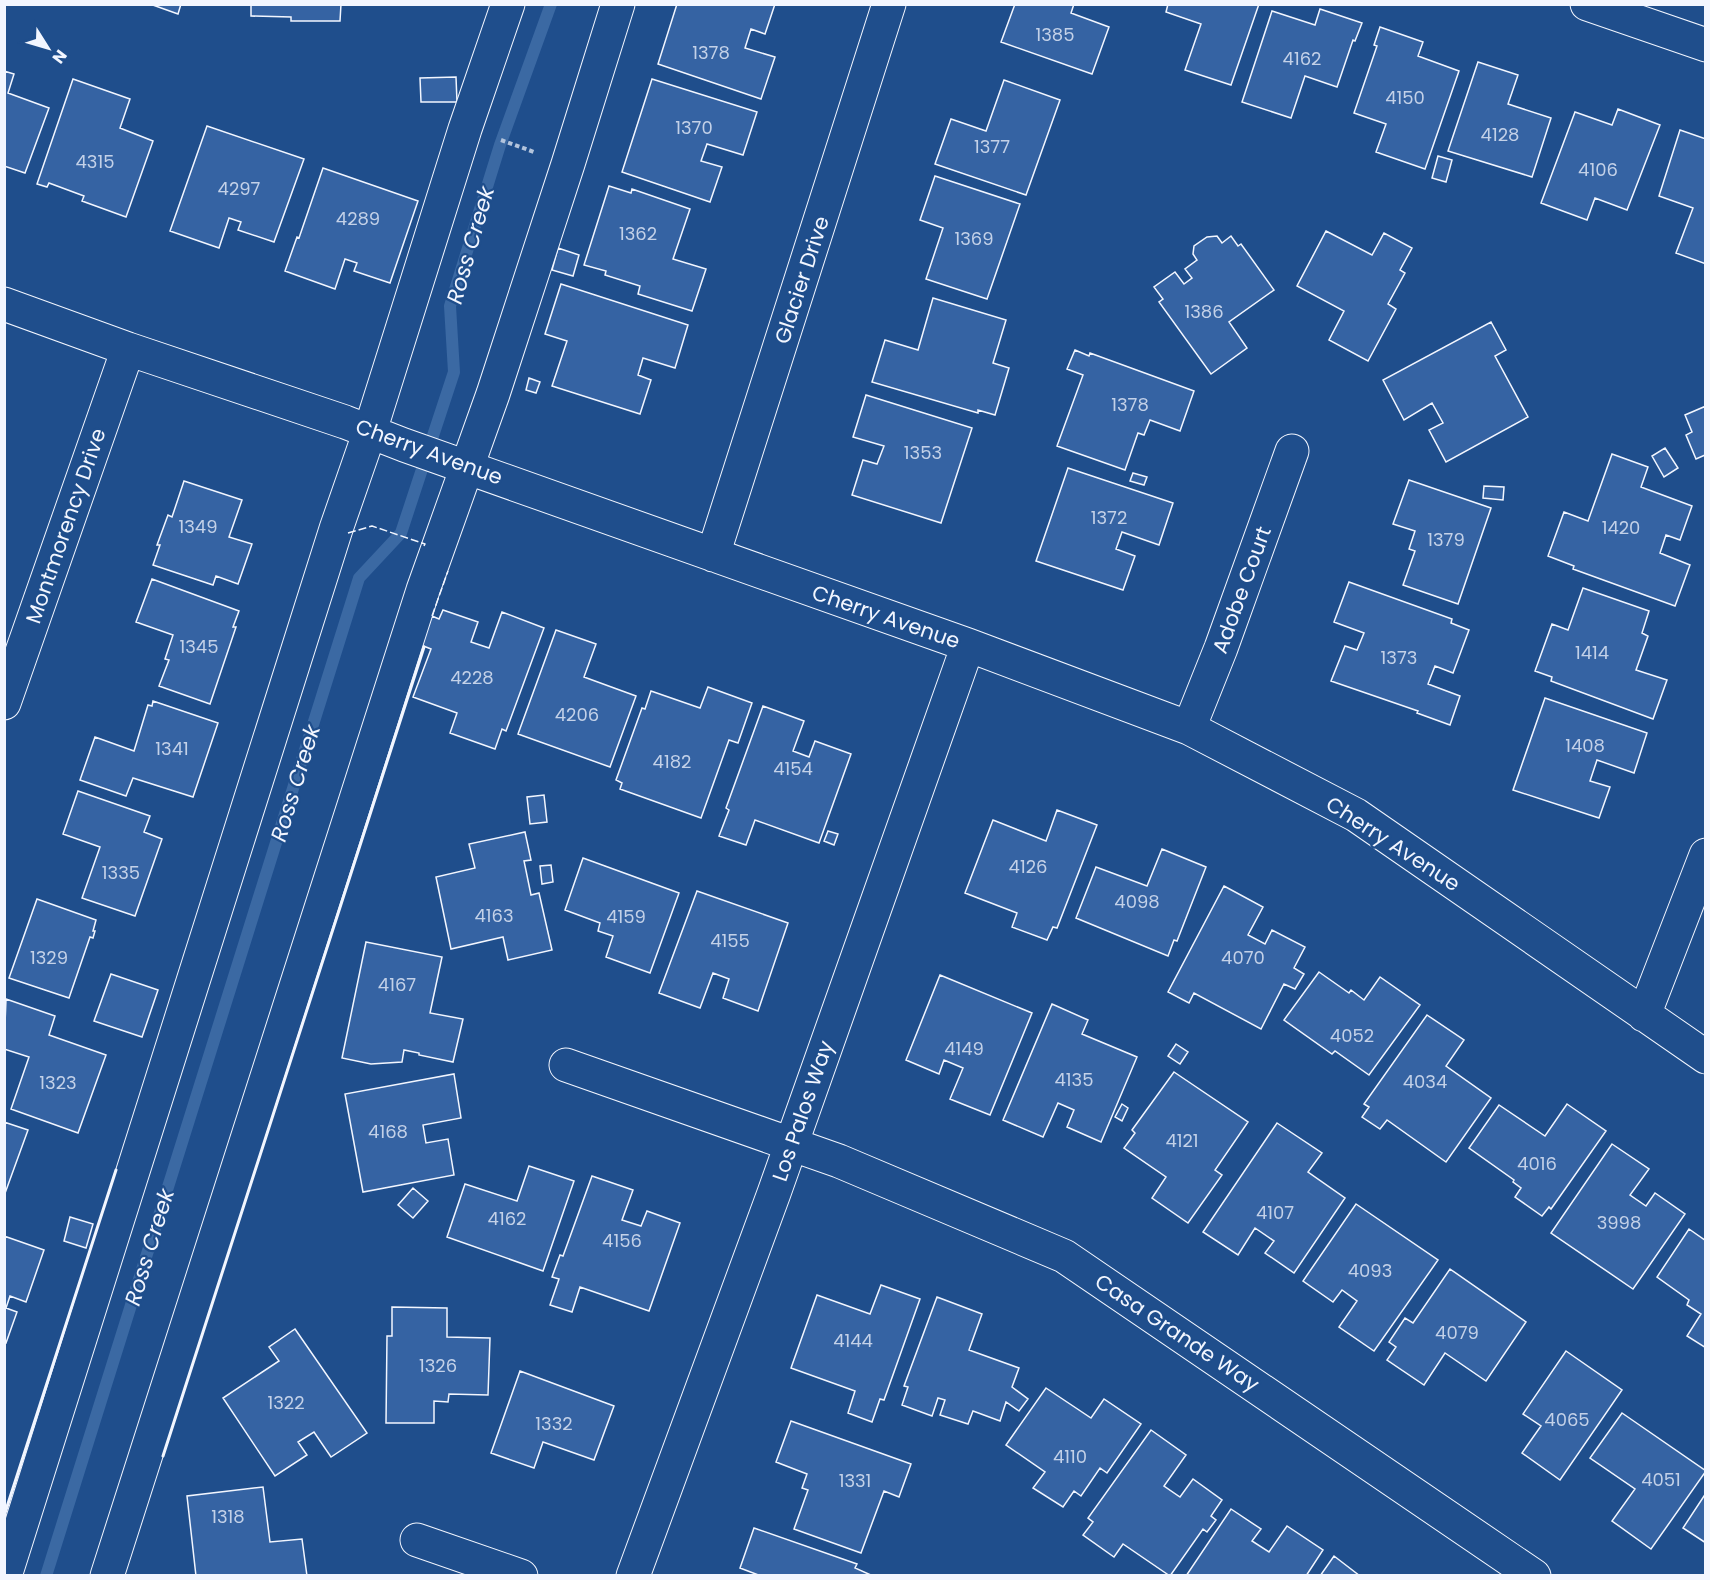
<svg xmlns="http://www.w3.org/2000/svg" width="1710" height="1580" font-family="Poppins,sans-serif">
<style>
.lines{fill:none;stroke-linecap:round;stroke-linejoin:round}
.stream{stroke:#3b69a3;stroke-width:12}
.building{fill:#3563a3;stroke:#f2f6ff;stroke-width:1.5}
.minor-casing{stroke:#f2f6ff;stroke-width:35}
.path{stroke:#b3c4dc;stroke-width:4;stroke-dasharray:4.5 3;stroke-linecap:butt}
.minor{stroke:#1f4e8c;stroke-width:33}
.fence{stroke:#f2f6ff;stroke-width:1.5;stroke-dasharray:8 3;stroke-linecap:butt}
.wall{stroke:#f2f6ff;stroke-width:3}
.labels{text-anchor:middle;stroke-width:4.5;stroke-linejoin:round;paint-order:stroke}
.number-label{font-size:18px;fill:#c3d1e8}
.street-label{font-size:21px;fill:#f2f6ff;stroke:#1f4e8c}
.water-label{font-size:22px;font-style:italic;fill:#f2f6ff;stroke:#1f4e8c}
</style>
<rect width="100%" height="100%" fill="#1f4e8c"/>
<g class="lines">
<!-- stream -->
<path class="stream" d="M 46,1576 L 359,578 L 401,533 L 454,372 L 450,306 L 500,145 L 551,4"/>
</g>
<!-- building -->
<path class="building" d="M 150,4 L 181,4 L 178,14 Z
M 251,4 L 341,4 L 340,21 L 291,21 L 291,17 L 251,16 Z
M 677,4 L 775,4 L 765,34 L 751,29 L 745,48 L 775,57 L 761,99 L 658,64 Z
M 1015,4 L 1074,4 L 1071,13 L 1109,27 L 1092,74 L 1001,42 Z
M 1168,4 L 1259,4 L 1231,85 L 1185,70 L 1201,24 L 1166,12 Z
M 1320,9 L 1362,23 L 1355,41 L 1353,40 L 1337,87 L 1305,76 L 1291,118 L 1242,102 L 1272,11 L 1315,25 Z
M 1380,27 L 1423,42 L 1418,56 L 1459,71 L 1425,169 L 1376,152 L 1386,124 L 1354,113 L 1377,46 L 1374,45 Z
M 1478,62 L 1518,75 L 1508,104 L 1551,118 L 1532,177 L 1448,151 Z
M 4,71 L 14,74 L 8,93 L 49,108 L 25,173 L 4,166 Z
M 456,77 L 457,102 L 421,102 L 420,78 Z
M 73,79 L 130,99 L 120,128 L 153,141 L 126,217 L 82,201 L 84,196 L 49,183 L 47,187 L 37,184 Z
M 652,79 L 757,112 L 743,155 L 707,144 L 701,161 L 722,167 L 710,202 L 622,172 Z
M 1004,80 L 1060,100 L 1026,195 L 935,164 L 951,119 L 986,131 Z
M 1618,109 L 1660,125 L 1627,210 L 1595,198 L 1587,220 L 1541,203 L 1575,112 L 1612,125 Z
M 207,126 L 304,159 L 274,242 L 238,230 L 241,222 L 229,218 L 219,248 L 170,231 Z
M 1680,130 L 1706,139 L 1706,264 L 1676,253 L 1693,208 L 1659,196 Z
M 1438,156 L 1452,160 L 1446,182 L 1432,178 Z
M 323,168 L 418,201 L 390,283 L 354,271 L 357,263 L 345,259 L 335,289 L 285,271 L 297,237 L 299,238 Z
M 935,176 L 1020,204 L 987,299 L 926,279 L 943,228 L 920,220 Z
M 609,186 L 631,193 L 632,189 L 690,209 L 673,259 L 706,269 L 692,311 L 638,294 L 640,286 L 605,275 L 606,271 L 584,265 Z
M 1326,231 L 1372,255 L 1384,233 L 1412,248 L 1400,270 L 1405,273 L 1388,304 L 1396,309 L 1368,361 L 1329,340 L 1344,311 L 1297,286 Z
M 1217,236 L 1222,243 L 1231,236 L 1238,246 L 1241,244 L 1274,290 L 1229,322 L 1247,348 L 1211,374 L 1159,302 L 1163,299 L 1154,287 L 1175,272 L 1184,284 L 1192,278 L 1185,269 L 1197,260 L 1193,254 L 1194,246 L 1207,237 Z
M 558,248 L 579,255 L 573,276 L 552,270 Z
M 561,284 L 688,325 L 675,368 L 643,358 L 638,375 L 651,380 L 640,414 L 552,386 L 567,341 L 545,334 Z
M 933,298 L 1006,320 L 993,363 L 1009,368 L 995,415 L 978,410 L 978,413 L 872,382 L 885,340 L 918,350 Z
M 1491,322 L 1506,350 L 1495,356 L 1528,417 L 1446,462 L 1429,430 L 1443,423 L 1432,403 L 1404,420 L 1383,380 Z
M 1075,350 L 1089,356 L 1090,353 L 1194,391 L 1180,431 L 1150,420 L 1144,435 L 1138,433 L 1125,470 L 1057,446 L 1083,375 L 1067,369 Z
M 529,378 L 540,382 L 536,393 L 526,390 Z
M 866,395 L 972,428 L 941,523 L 852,495 L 863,460 L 877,464 L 884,446 L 853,437 Z
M 1706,406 L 1706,457 L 1705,455 L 1696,459 L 1686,435 L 1692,432 L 1685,415 Z
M 1665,448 L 1678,468 L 1664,477 L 1652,456 Z
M 1612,454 L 1648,467 L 1641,487 L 1692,506 L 1680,540 L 1666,535 L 1660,553 L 1690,565 L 1675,606 L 1573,569 L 1574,566 L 1548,556 L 1564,512 L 1588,521 Z
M 1068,468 L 1173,503 L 1159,545 L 1122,532 L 1116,549 L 1135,556 L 1123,590 L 1036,561 Z
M 1133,473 L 1147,477 L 1144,485 L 1130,481 Z
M 1409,480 L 1491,508 L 1458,604 L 1403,585 L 1415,551 L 1409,549 L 1415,531 L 1393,524 Z
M 184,481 L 242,500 L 229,537 L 252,544 L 238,584 L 216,576 L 213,585 L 153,565 L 160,545 L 157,545 L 168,515 L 172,517 Z
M 1484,486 L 1504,487 L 1503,500 L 1483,498 Z
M 152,579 L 239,611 L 233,627 L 236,627 L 210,704 L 159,686 L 169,660 L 165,659 L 173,635 L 136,622 Z
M 1349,582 L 1452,619 L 1451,623 L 1469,630 L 1453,673 L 1435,666 L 1428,684 L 1460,696 L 1450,725 L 1417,713 L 1418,711 L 1331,681 L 1345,646 L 1357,650 L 1364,633 L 1334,622 Z
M 1583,588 L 1649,611 L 1642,633 L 1648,636 L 1636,670 L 1667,680 L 1653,719 L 1551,681 L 1552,677 L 1535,671 L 1552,624 L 1568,630 Z
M 443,610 L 478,622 L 471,642 L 489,648 L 502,612 L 544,628 L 506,731 L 502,729 L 495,749 L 450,733 L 457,713 L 413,697 L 431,649 L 421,645 L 432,616 L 439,619 Z
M 556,630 L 596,644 L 584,677 L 636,696 L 610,767 L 518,734 Z
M 708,687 L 752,703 L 738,743 L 729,740 L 701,818 L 620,789 L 622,783 L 616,780 L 642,708 L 645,709 L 651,691 L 700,708 Z
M 1545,698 L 1647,733 L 1634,773 L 1597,760 L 1590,781 L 1610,787 L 1599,818 L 1513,790 Z
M 153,701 L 218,723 L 193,797 L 133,778 L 126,796 L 80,780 L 95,737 L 134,751 L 148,705 L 152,706 Z
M 763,706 L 804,721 L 793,751 L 809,757 L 815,741 L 851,754 L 819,843 L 755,820 L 746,845 L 719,836 L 729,810 L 726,808 Z
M 78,791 L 150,816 L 144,832 L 162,839 L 135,916 L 82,898 L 100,847 L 63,834 Z
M 544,795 L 547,822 L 530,824 L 527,797 Z
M 1057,810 L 1097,825 L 1057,928 L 1053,927 L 1047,940 L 1012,927 L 1017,913 L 965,893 L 993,820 L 1046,841 Z
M 828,831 L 838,834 L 834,845 L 824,841 Z
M 525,832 L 531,860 L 524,861 L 531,895 L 539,893 L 552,950 L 508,960 L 503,937 L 451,949 L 436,877 L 475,868 L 469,844 Z
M 1162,849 L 1206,867 L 1177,941 L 1174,940 L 1168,956 L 1076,918 L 1096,867 L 1147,886 Z
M 583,858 L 679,893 L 650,973 L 606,957 L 613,936 L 598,931 L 600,923 L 565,910 Z
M 551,865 L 553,882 L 542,884 L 540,866 Z
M 1224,886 L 1263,907 L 1248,935 L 1265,944 L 1272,930 L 1305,947 L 1294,968 L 1304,974 L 1295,989 L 1284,984 L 1261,1029 L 1194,993 L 1189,1003 L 1168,992 Z
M 697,891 L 788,923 L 758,1011 L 723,998 L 729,979 L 713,973 L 700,1008 L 659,993 Z
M 37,899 L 96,920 L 93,931 L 95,931 L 93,938 L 90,937 L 69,998 L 9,978 Z
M 366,942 L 442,957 L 430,1013 L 463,1019 L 453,1062 L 419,1055 L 419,1053 L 404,1050 L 402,1062 L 371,1064 L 342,1058 Z
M 1319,972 L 1349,993 L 1351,990 L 1364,1000 L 1380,977 L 1420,1005 L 1369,1075 L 1335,1051 L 1332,1054 L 1284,1020 Z
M 111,974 L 158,990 L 142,1037 L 94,1021 Z
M 940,975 L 1032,1013 L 990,1115 L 950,1099 L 963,1068 L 944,1060 L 939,1074 L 906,1060 Z
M 6,999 L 55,1016 L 49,1035 L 106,1055 L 78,1133 L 11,1109 L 29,1057 L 4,1049 Z
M 1052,1004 L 1088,1020 L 1082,1034 L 1137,1057 L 1101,1142 L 1067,1127 L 1074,1110 L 1058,1103 L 1043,1137 L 1003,1120 Z
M 1427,1015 L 1464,1040 L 1446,1066 L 1491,1098 L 1446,1162 L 1387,1120 L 1380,1129 L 1362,1117 L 1369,1107 L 1364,1104 Z
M 1176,1044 L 1188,1052 L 1180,1064 L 1168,1056 Z
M 1174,1072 L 1248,1122 L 1215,1170 L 1222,1175 L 1188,1223 L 1152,1198 L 1166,1177 L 1124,1148 L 1135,1133 L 1132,1130 Z
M 454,1074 L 461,1118 L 423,1125 L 426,1143 L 448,1139 L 454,1175 L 363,1192 L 345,1094 Z
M 1122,1104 L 1128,1108 L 1122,1121 L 1115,1117 Z
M 1567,1104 L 1606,1131 L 1551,1209 L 1549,1207 L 1542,1216 L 1515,1197 L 1521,1188 L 1513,1182 L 1514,1180 L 1469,1148 L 1499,1105 L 1545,1136 Z
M 4,1122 L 28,1130 L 4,1196 Z
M 1277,1123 L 1322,1153 L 1308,1172 L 1345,1198 L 1294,1273 L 1265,1253 L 1274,1241 L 1255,1228 L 1238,1255 L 1203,1232 Z
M 1612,1144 L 1649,1169 L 1630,1195 L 1646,1206 L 1655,1193 L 1685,1214 L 1633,1289 L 1551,1233 Z
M 529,1166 L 574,1181 L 543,1271 L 447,1237 L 465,1184 L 517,1201 Z
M 592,1176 L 633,1190 L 622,1220 L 641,1226 L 647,1211 L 680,1223 L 649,1311 L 580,1287 L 572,1312 L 550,1305 L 559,1279 L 552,1277 L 560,1255 L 563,1256 Z
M 413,1188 L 428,1201 L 413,1218 L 398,1205 Z
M 1356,1204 L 1438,1260 L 1374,1351 L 1339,1327 L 1357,1301 L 1342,1290 L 1333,1302 L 1303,1281 Z
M 70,1217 L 93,1224 L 86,1248 L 64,1241 Z
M 1689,1229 L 1706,1241 L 1706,1348 L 1687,1336 L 1701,1314 L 1687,1305 L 1689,1300 L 1657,1277 Z
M 4,1236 L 44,1250 L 26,1302 L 10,1296 L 6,1308 L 17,1312 L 6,1343 L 4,1342 Z
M 1450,1269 L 1526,1322 L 1486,1381 L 1445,1353 L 1424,1385 L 1387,1360 L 1396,1347 L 1389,1342 L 1405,1318 L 1413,1323 Z
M 881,1285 L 920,1299 L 884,1400 L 880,1399 L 872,1422 L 848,1413 L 855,1391 L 791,1368 L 817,1295 L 870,1314 Z
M 937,1297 L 982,1314 L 969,1350 L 1019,1368 L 1012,1387 L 1028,1399 L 1019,1411 L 1006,1402 L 1000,1421 L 973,1411 L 968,1424 L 940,1415 L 945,1400 L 938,1398 L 932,1416 L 902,1405 L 908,1387 L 904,1386 Z
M 392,1307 L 447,1308 L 447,1337 L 490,1338 L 488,1395 L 449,1394 L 448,1402 L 434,1401 L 434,1423 L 386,1423 L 387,1336 L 392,1336 Z
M 295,1329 L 367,1433 L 331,1457 L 314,1432 L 298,1442 L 307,1455 L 275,1476 L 223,1398 L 279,1361 L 269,1347 Z
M 1566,1351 L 1622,1390 L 1560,1480 L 1522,1453 L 1541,1426 L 1523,1414 Z
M 520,1371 L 614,1406 L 594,1460 L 543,1442 L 534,1468 L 491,1453 Z
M 1046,1388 L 1091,1418 L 1104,1399 L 1141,1424 L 1107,1473 L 1100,1468 L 1081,1496 L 1074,1491 L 1063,1507 L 1033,1488 L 1045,1472 L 1006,1445 Z
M 1622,1413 L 1706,1471 L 1651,1549 L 1612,1521 L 1635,1489 L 1590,1458 Z
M 791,1421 L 911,1464 L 899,1497 L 884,1491 L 861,1553 L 794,1529 L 808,1490 L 802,1488 L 807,1474 L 776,1462 Z
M 1151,1430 L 1186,1455 L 1164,1486 L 1180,1497 L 1193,1479 L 1222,1500 L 1211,1516 L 1216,1520 L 1207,1532 L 1203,1529 L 1170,1576 L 1123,1544 L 1114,1557 L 1083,1535 L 1093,1522 L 1088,1518 Z
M 263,1487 L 270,1542 L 302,1539 L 307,1576 L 196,1576 L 187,1496 Z
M 1706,1493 L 1706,1543 L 1683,1528 Z
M 1231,1509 L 1261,1529 L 1252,1541 L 1269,1552 L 1287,1526 L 1323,1550 L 1306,1576 L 1186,1576 Z
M 754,1528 L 857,1564 L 855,1568 L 873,1576 L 761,1576 L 740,1568 Z
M 1334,1556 L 1360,1576 L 1320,1576 Z"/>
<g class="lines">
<defs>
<path id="minor" d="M 1587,4 L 1706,45
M 4,304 L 128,349 L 345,422 L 404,445 L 968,645 L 1189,728 L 1356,815 L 1706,1057
M 713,555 L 889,4
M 4,703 L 128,349
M 1189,728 L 1221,648 L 1292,451
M 1644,1015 L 1706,855
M 566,1065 L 839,1161 L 1064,1256 L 1534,1576
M 417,1540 L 521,1576
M 5,1576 L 336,529 L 370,431 L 465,129 L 508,4
M 107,1576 L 423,590 L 493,394 L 568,164 L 618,4
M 633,1576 L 774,1193 L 968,645"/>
</defs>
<!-- minor casing -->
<use href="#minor" class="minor-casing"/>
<!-- path -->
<path class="path" d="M 501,140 L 534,152"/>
<!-- minor -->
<use href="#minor" class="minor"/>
<!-- fence -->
<path class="fence" d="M 348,533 L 372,526 L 425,544 L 424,546
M 432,616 L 448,571"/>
<!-- wall -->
<path class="wall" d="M 163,1456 L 424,647
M 4,1516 L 116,1170"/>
</g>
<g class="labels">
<!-- number labels -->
<g class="number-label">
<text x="1055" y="41">1385</text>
<text x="711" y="59">1378</text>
<text x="1302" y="65">4162</text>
<text x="1405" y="104">4150</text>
<text x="694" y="134">1370</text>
<text x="1500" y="141">4128</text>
<text x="992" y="153">1377</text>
<text x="95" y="168">4315</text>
<text x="1598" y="176">4106</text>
<text x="239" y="195">4297</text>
<text x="358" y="225">4289</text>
<text x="638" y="240">1362</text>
<text x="974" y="245">1369</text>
<text x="1204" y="318">1386</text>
<text x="1130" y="411">1378</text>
<text x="923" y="459">1353</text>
<text x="1109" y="524">1372</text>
<text x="198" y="533">1349</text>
<text x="1621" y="534">1420</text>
<text x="1446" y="546">1379</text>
<text x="199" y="653">1345</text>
<text x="1592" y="659">1414</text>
<text x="1399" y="664">1373</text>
<text x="472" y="684">4228</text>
<text x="577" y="721">4206</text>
<text x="1585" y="752">1408</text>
<text x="172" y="755">1341</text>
<text x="672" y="768">4182</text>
<text x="793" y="775">4154</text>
<text x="1028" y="873">4126</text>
<text x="121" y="879">1335</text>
<text x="1137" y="908">4098</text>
<text x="494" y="922">4163</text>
<text x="626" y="923">4159</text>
<text x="730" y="947">4155</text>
<text x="49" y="964">1329</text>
<text x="1243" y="964">4070</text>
<text x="397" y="991">4167</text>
<text x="1352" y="1042">4052</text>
<text x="964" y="1055">4149</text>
<text x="1074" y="1086">4135</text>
<text x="1425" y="1088">4034</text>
<text x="58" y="1089">1323</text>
<text x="388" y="1138">4168</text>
<text x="1182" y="1147">4121</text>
<text x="1537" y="1170">4016</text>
<text x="1275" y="1219">4107</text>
<text x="507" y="1225">4162</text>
<text x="1619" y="1229">3998</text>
<text x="622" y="1247">4156</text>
<text x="1370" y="1277">4093</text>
<text x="1457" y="1339">4079</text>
<text x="853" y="1347">4144</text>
<text x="438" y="1372">1326</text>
<text x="286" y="1409">1322</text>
<text x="1567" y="1426">4065</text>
<text x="554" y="1430">1332</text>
<text x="1070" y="1463">4110</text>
<text x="1661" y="1486">4051</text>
<text x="855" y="1487">1331</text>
<text x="228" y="1523">1318</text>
</g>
<!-- street labels -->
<g class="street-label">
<text transform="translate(802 280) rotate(-72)" y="7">Glacier Drive</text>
<text transform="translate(429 452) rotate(20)" y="7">Cherry Avenue</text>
<text transform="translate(66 526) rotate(-71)" y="7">Montmorency Drive</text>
<text transform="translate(1242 590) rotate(-70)" y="7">Adobe Court</text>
<text transform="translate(886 617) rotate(19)" y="7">Cherry Avenue</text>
<text transform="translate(1393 844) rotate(33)" y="7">Cherry Avenue</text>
<text transform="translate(803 1111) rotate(-71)" y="7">Los Palos Way</text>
<text transform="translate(1177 1333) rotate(34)" y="7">Casa Grande Way</text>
</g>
<!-- water labels -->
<g class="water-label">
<text transform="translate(470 245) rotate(-74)" y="8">Ross Creek</text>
<text transform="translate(295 783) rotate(-73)" y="8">Ross Creek</text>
<text transform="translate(149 1247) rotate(-73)" y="8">Ross Creek</text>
</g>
</g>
<!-- border -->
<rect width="1710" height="1580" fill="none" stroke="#f2f6ff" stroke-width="12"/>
<!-- north arrow -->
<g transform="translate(48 48) rotate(127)" stroke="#1f4e8c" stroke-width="4.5" paint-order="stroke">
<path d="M0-4.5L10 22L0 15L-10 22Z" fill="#f2f6ff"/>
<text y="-9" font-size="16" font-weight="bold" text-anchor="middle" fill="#f2f6ff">N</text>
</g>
</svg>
